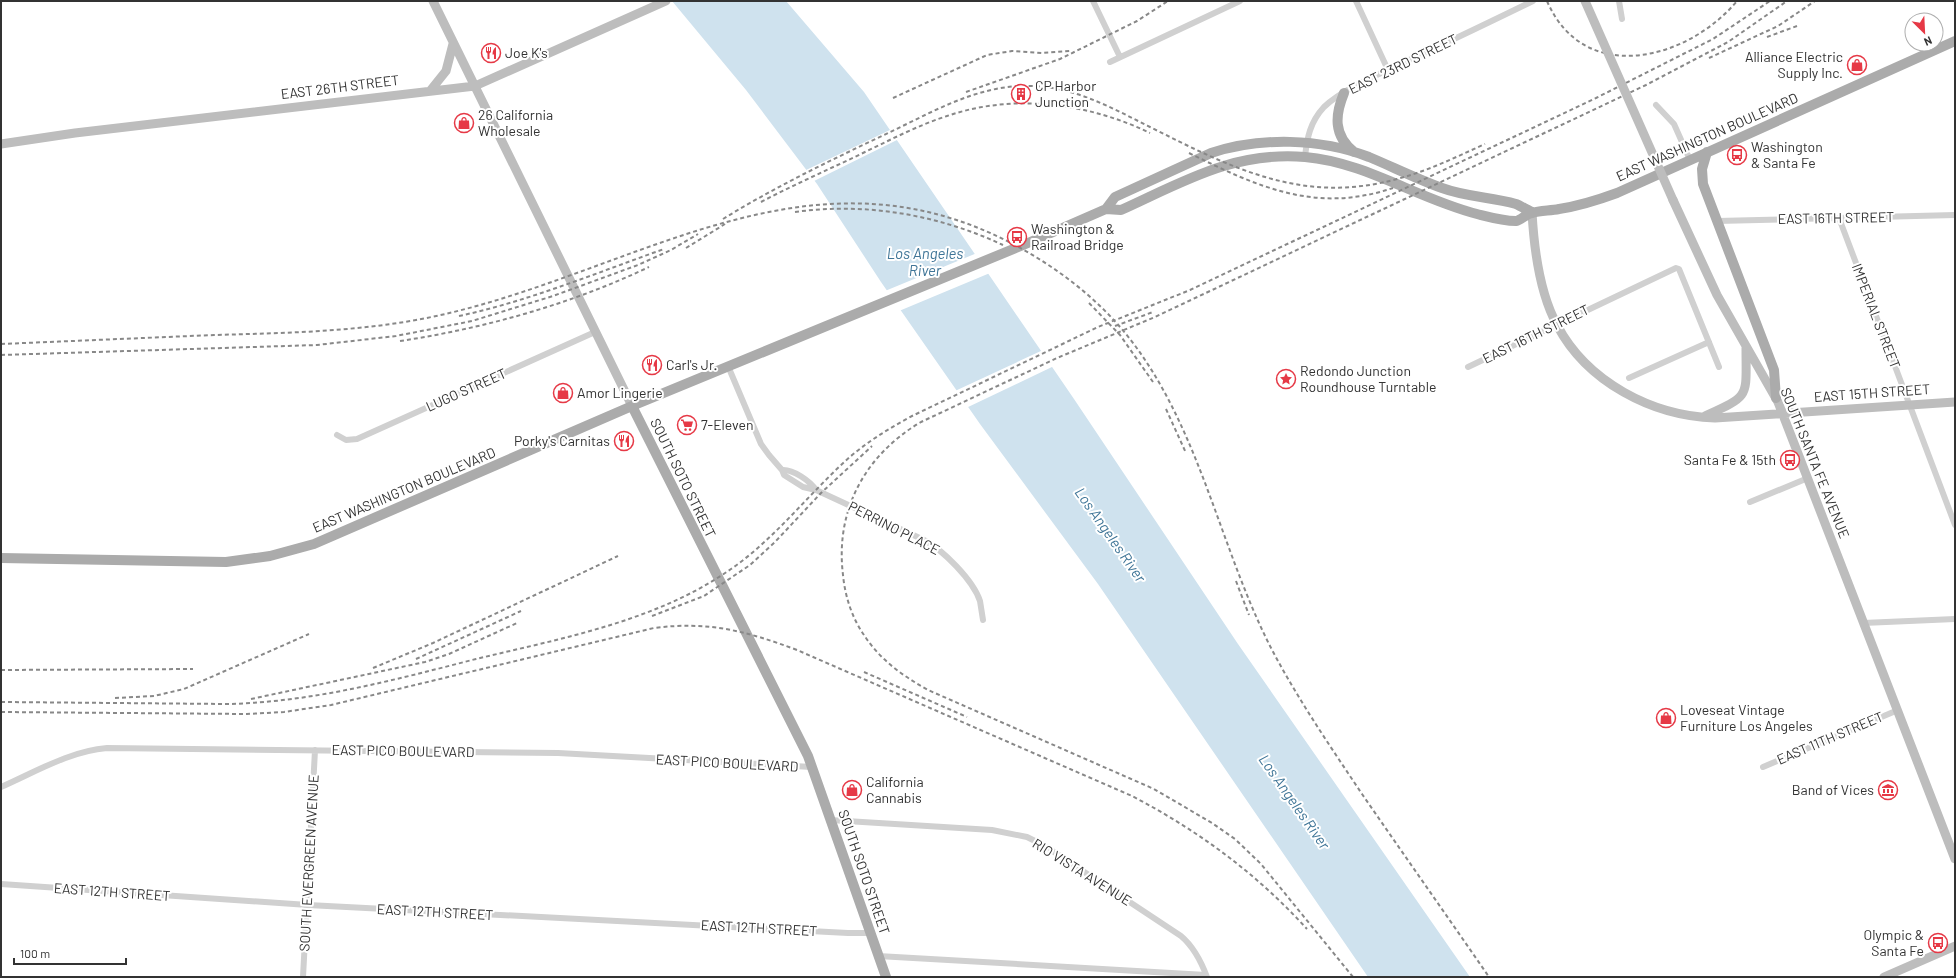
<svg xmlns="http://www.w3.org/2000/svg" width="1956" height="978" font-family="Barlow,sans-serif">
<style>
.water{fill:#cfe2ee}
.pier{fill:#fff}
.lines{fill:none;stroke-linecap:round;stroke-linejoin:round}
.street{stroke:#d0d0d0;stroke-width:6}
.secondary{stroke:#bdbdbd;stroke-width:9}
.primary{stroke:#ababab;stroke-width:10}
.rail{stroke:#888;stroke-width:2;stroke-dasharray:4 3;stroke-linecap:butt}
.secondary-bridge{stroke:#bdbdbd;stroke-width:9}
.labels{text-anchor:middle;stroke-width:4;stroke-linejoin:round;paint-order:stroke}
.poi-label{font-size:14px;fill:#333;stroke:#fff;text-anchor:start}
.street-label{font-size:14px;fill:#333;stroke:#fff}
.water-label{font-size:15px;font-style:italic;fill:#3f7597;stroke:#fff}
</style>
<rect width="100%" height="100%" fill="#fff"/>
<!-- water -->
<path class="water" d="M 672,1 L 786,1 L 864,92 L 1074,399 L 1238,644 L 1470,977 L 1368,977 L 1098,584 L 980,424 L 881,282 L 817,184 L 746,90 Z"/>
<!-- pier -->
<path class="pier" d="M 892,129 L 899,139 L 812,182 L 804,171 Z
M 977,253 L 990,273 L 899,311 L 885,291 Z
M 1043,350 L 1054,366 L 966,408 L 955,391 Z"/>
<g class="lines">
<!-- street -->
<path class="street" d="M 1093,1 L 1120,57
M 1356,1 L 1388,70
M 1619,1 L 1622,19
M 1110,62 L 1240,1
M 1656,105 L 1674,124 L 1690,160
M 1305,157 C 1307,138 1310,122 1324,107 C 1345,87 1383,73 1409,60 C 1451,41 1492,21 1533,1
M 1839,218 L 1955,525
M 1717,221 L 1955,215
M 728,366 L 761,444 L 769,455 L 782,470 L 784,475 L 803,487 L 816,490 L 924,540 C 943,550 973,580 980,601 C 981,607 982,614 983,620
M 1468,367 L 1676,268 L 1679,269 L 1719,367
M 1629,378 L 1709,342
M 337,435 L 346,440 L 357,439 L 595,332
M 782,470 C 793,469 810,481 816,490
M 1750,502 L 1808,478
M 1863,623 L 1955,619
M 1763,767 L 1898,710
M 1,787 C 35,772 70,751 107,748 L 558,753 L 812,767
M 830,820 L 992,830 L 1027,837 L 1045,846 L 1181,936 C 1194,947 1201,961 1207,977
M 1,884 L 308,905 L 848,933 L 870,933
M 878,956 L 1206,975
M 303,977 L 315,750"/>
<!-- secondary -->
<path class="secondary" d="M 433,1 L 632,406
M 430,91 L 446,71 L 453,44
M 1,144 L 75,133 L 475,86 L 666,1
M 1673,200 L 1717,295 L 1778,402 L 1955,859
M 1532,212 C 1534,249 1539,292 1557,325 C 1587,382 1652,416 1715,418 L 1955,402
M 1705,416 C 1751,395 1746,398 1746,348
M 1884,977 L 1955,946"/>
<!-- primary -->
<path class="primary" d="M 1344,93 C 1335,115 1333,135 1354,152
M 1707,152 L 1702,169 L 1703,184 L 1774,370 L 1776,398
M 1106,209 L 1121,210 C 1183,182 1233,151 1305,157 C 1365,162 1418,199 1477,214 C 1489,217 1503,221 1516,221 C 1521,220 1526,214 1532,213 C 1540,210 1550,211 1559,209 C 1579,206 1598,200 1617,193 L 1955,41
M 632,406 L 808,756 L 886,977
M 1,558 L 226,562 L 270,556 L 314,544 L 632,406 L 1028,243 L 1106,209 L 1115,197 L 1211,153 C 1260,137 1320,138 1369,157 C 1393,167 1417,179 1442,188 C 1466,197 1492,197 1516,204 C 1521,206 1527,210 1532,212"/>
<!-- rail -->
<path class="rail" d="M 1547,1 C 1584,87 1688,60 1737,1
M 1767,37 L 1797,26
M 1709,58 L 1778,26 L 1815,1
M 966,92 L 1060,59 L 1137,21 L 1168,1
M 893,98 L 987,55 L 1012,51 L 1042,53 L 1070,51
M 1189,153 C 1258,187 1316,214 1393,188
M 761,202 C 795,184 830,169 865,152 C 892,139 919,125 947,116 C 1014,93 1088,103 1150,133
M 795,212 C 866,202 939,215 1003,245
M 723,219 C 775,187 829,161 884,135 C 931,113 978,84 1031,86 C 1075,87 1112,108 1150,127 C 1232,168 1303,205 1397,179 C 1428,171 1456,157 1485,144
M 686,248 L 725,224
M 1089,303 L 1120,335 L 1153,382
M 459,316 C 529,301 596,273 664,249
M 1115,326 L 1153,312
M 400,341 C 486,328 571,304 649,267
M 1,344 C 72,341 143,338 214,335 C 282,333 349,332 416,320 C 622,283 799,133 1011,243 C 1059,268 1104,303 1136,347 C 1201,436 1221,549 1270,646 C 1297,698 1330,746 1362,794 C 1404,855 1447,916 1489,977
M 1,355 L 317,345 L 396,336 L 472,321 L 553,296 L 638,265 L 671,250 L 698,234
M 1166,409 L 1186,453
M 1236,581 L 1249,615
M 652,616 L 704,596 L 750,565 L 775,542 L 821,493 L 872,446
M 416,659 L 521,611
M 373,668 L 433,643 L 618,556
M 1,670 L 193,669
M 864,672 L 967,717
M 115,698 L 154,696 L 184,689 L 309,634
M 251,699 L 425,662 L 449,654 L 517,623
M 1,702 L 228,704 C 313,702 394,680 476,659 C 563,638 657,621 731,569 C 776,538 810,492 851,456 C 870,440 890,428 912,416 L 1098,327 L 1190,290 L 1596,98 L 1713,39 L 1770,1
M 1,712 L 247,714 L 284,712 L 331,705 L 654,628 C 709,621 746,631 797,650 L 1132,796 C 1199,831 1257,874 1307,929
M 1353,977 L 1261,864 L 1235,839 L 1212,823 L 1154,789 L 928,690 C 903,676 880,660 864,635 C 852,618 845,596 843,575 C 835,510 865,455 921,422 L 1057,358 L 1155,317 L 1646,85 L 1728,42 L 1787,1"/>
<!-- secondary-bridge -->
<path class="secondary-bridge" d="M 1585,1 L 1673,200"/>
</g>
<!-- icons -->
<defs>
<symbol id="restaurant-ring" viewBox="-11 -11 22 22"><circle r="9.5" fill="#fff" stroke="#e63946" stroke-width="1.5"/><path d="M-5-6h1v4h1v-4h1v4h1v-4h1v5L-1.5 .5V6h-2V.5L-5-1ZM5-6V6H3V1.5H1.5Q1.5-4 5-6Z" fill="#e63946"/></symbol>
<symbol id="shop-ring" viewBox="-11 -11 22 22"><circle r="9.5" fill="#fff" stroke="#e63946" stroke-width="1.5"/><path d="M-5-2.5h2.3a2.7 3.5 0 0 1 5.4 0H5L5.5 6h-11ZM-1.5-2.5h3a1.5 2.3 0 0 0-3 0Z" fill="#e63946"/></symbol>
<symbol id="building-ring" viewBox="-11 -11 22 22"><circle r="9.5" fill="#fff" stroke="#e63946" stroke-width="1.5"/><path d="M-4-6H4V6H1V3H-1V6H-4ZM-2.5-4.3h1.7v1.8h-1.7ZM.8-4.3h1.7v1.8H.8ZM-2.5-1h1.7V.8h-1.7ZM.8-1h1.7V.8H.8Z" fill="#e63946"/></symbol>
<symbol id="bus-ring" viewBox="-11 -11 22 22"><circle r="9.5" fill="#fff" stroke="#e63946" stroke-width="1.5"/><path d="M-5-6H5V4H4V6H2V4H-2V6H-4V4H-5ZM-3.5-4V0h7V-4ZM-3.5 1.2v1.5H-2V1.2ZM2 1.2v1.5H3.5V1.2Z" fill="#e63946"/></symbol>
<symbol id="sight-ring" viewBox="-11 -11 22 22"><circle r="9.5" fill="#fff" stroke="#e63946" stroke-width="1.5"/><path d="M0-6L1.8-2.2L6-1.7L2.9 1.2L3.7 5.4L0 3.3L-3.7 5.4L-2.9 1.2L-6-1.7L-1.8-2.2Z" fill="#e63946"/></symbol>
<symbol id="supermarket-ring" viewBox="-11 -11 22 22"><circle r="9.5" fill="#fff" stroke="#e63946" stroke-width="1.5"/><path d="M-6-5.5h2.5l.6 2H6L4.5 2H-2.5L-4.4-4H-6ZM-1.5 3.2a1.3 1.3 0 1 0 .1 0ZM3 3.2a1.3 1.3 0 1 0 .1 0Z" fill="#e63946"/></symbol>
<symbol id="museum-ring" viewBox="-11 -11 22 22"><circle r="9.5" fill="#fff" stroke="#e63946" stroke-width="1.5"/><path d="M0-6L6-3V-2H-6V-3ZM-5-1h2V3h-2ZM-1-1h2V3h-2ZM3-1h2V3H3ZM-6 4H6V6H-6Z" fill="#e63946"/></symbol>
</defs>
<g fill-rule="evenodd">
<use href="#restaurant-ring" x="480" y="42" width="22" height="22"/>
<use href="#shop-ring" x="1846" y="54" width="22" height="22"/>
<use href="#building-ring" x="1010" y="83" width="22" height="22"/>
<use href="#shop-ring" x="453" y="112" width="22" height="22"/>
<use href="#bus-ring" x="1726" y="144" width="22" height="22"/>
<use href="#bus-ring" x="1006" y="226" width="22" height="22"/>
<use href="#restaurant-ring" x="641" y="354" width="22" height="22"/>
<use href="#sight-ring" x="1275" y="368" width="22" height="22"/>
<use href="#shop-ring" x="552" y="382" width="22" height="22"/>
<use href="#supermarket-ring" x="676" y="414" width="22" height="22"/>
<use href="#restaurant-ring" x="613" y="430" width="22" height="22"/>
<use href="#bus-ring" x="1779" y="449" width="22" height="22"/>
<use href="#shop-ring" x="1655" y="707" width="22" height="22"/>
<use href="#shop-ring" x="841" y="779" width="22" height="22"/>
<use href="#museum-ring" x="1877" y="779" width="22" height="22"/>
<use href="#bus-ring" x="1927" y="932" width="22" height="22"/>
</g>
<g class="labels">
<!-- poi labels -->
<g class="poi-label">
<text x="505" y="58">Joe K's</text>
<text x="1843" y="62" text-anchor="end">Alliance Electric<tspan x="1843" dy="16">Supply Inc.</tspan></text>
<text x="1035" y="91">CP Harbor<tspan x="1035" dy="16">Junction</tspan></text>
<text x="478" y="120">26 California<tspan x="478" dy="16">Wholesale</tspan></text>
<text x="1751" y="152">Washington<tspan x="1751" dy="16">&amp; Santa Fe</tspan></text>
<text x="1031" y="234">Washington &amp;<tspan x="1031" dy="16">Railroad Bridge</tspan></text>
<text x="666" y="370">Carl's Jr.</text>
<text x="1300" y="376">Redondo Junction<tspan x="1300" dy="16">Roundhouse Turntable</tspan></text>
<text x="577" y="398">Amor Lingerie</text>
<text x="701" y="430">7-Eleven</text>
<text x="610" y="446" text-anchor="end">Porky's Carnitas</text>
<text x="1776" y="465" text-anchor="end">Santa Fe &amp; 15th</text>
<text x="1680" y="715">Loveseat Vintage<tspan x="1680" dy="16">Furniture Los Angeles</tspan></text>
<text x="866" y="787">California<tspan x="866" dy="16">Cannabis</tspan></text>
<text x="1874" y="795" text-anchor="end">Band of Vices</text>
<text x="1924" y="940" text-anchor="end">Olympic &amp;<tspan x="1924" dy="16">Santa Fe</tspan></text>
</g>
<!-- street labels -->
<g class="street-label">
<text transform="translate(1403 64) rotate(-26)" y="5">EAST 23RD STREET</text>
<text transform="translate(340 87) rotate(-7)" y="5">EAST 26TH STREET</text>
<text transform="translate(1707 137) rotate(-24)" y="5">EAST WASHINGTON BOULEVARD</text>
<text transform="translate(1836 218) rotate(-1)" y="5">EAST 16TH STREET</text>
<text transform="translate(1876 316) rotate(69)" y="5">IMPERIAL STREET</text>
<text transform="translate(1536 334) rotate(-26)" y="5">EAST 16TH STREET</text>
<text transform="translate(466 390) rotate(-24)" y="5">LUGO STREET</text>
<text transform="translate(1872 393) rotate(-4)" y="5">EAST 15TH STREET</text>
<text transform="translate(1815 463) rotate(68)" y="5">SOUTH SANTA FE AVENUE</text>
<text transform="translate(683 478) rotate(64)" y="5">SOUTH SOTO STREET</text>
<text transform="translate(404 490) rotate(-23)" y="5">EAST WASHINGTON BOULEVARD</text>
<text transform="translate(894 528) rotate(27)" y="5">PERRINO PLACE</text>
<text transform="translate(1830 738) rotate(-23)" y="5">EAST 11TH STREET</text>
<text transform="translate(403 751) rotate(1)" y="5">EAST PICO BOULEVARD</text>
<text transform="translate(727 763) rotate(3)" y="5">EAST PICO BOULEVARD</text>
<text transform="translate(309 863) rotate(-87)" y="5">SOUTH EVERGREEN AVENUE</text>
<text transform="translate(864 872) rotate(71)" y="5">SOUTH SOTO STREET</text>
<text transform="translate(1082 872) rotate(32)" y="5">RIO VISTA AVENUE</text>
<text transform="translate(112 892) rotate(4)" y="5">EAST 12TH STREET</text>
<text transform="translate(435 912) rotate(3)" y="5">EAST 12TH STREET</text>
<text transform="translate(759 928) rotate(3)" y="5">EAST 12TH STREET</text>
</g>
<!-- water labels -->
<g class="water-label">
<text x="925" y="259">Los Angeles<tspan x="925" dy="17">River</tspan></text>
<text transform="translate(1110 535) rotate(55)" y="5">Los Angeles River</text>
<text transform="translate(1294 802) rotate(55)" y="5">Los Angeles River</text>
</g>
</g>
<!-- border -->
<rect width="1956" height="978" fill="none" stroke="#333333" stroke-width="4"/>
<!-- north arrow -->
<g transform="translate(1924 32) rotate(156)"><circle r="19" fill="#ffffff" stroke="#adadad"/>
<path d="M0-3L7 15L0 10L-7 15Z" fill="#e63946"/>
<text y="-6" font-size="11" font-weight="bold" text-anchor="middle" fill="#333333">N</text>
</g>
<!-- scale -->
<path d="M14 958v6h112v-6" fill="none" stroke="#333333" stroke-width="2"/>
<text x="20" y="958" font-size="12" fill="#333333" stroke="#ffffff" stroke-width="3" paint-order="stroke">100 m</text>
</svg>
